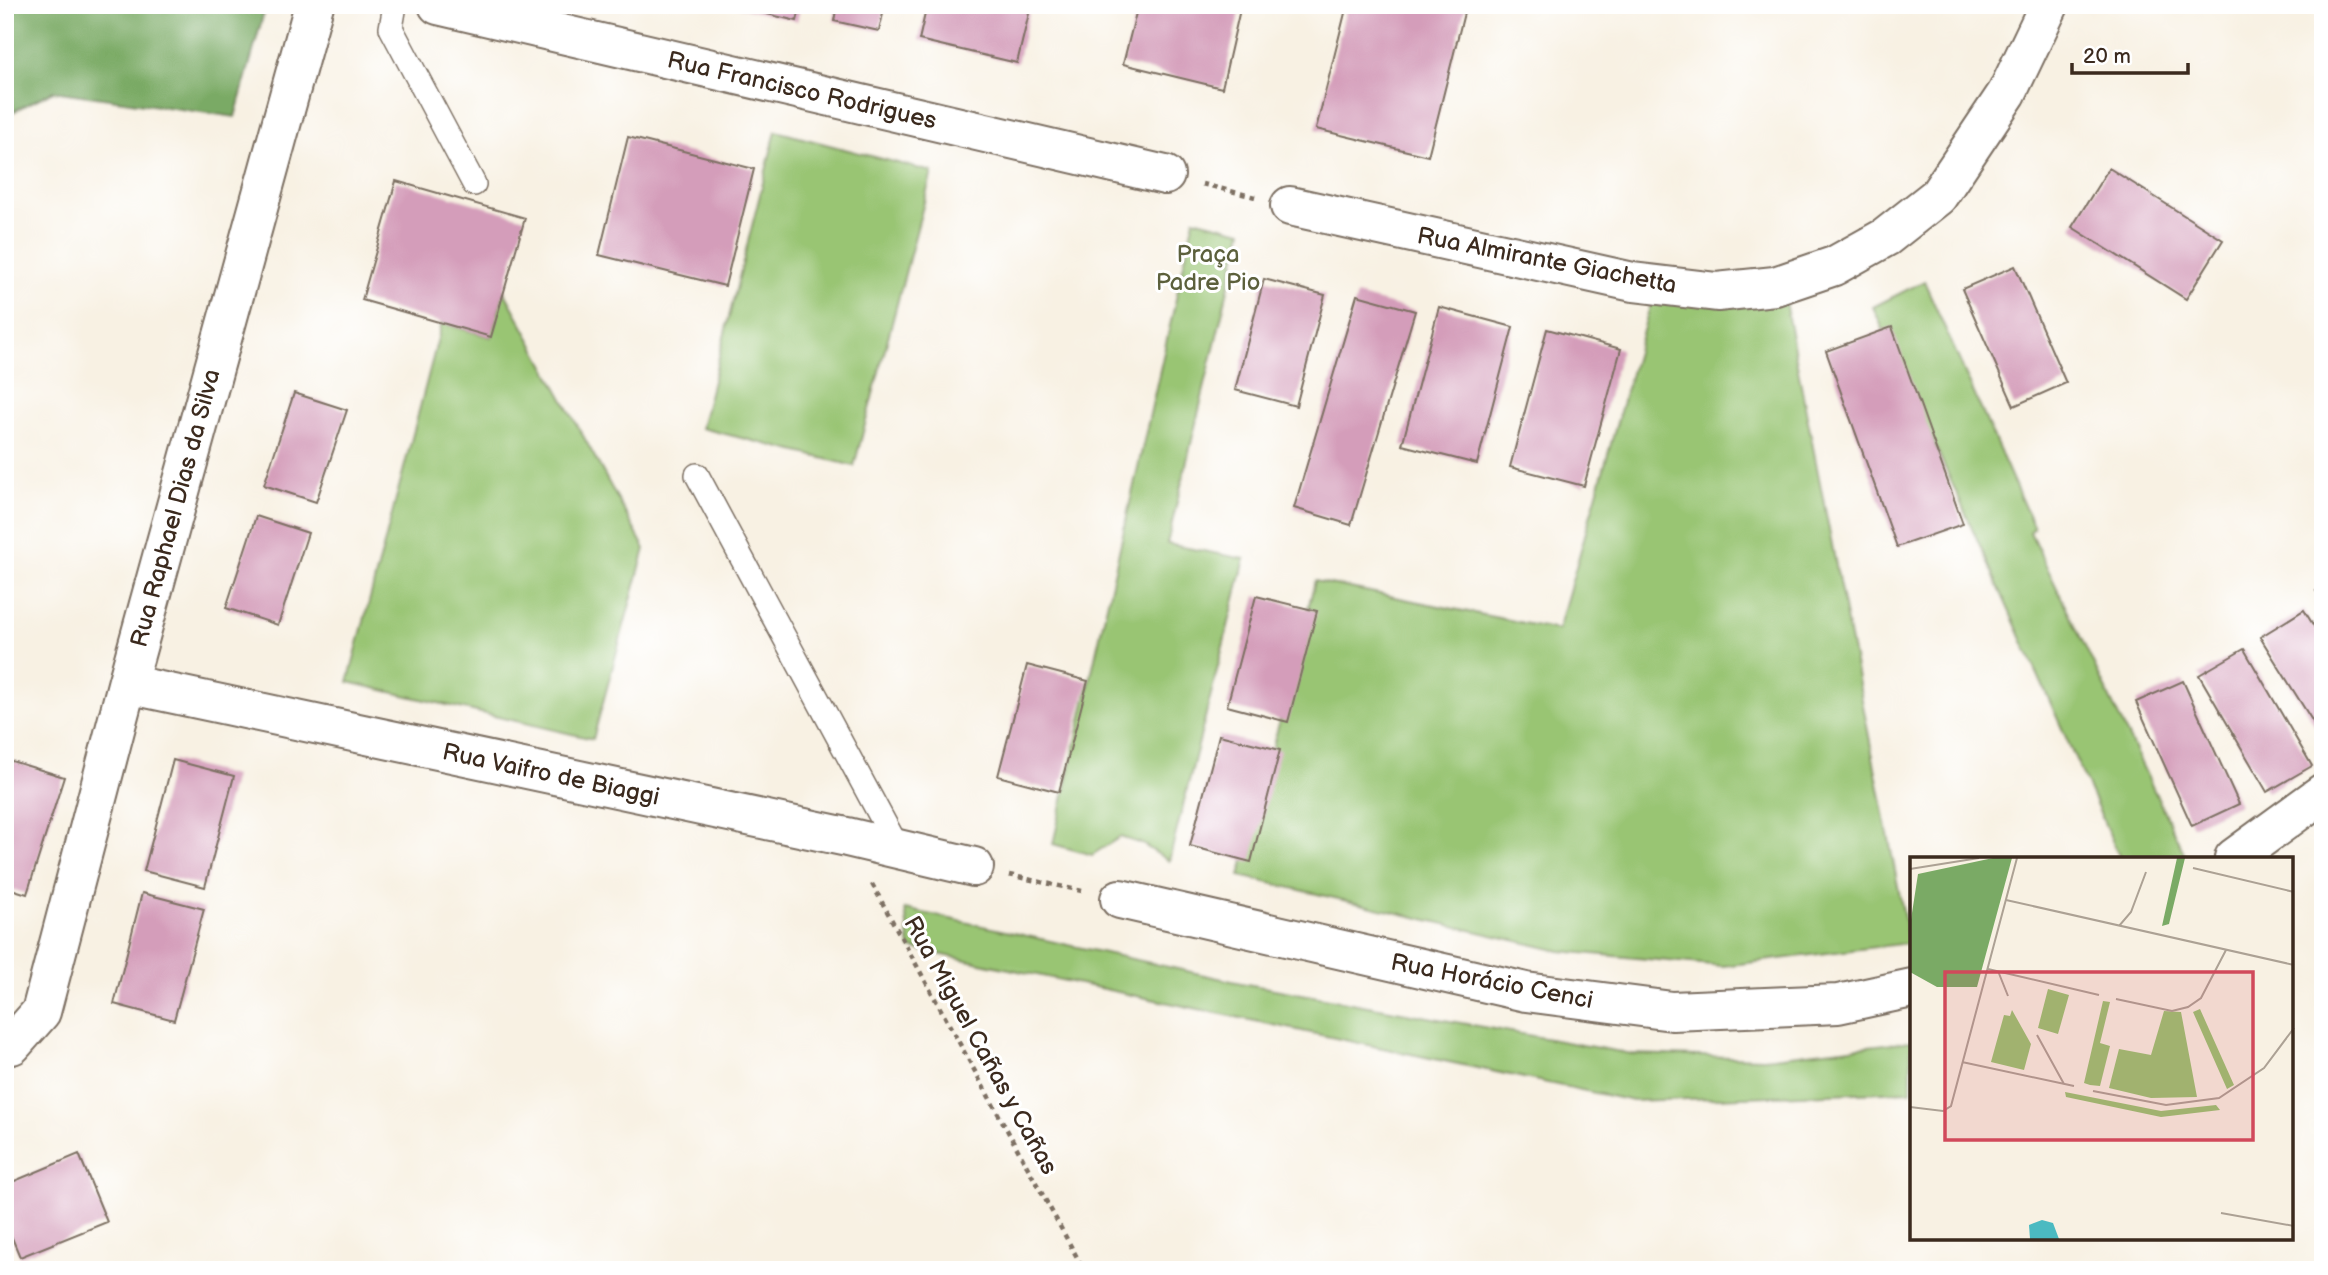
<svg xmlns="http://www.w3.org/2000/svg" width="2328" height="1275" font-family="'Balsamiq Sans',sans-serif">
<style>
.green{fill:#99c573;stroke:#6a7848;stroke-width:2}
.forest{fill:#7aaa65;stroke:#5a6a42;stroke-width:2}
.building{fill:#d49dba}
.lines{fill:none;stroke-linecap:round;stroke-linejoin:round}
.lane-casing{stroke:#7d7063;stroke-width:26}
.street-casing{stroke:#7d7063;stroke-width:42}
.secondary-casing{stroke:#7d7063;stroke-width:42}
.path{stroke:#7d7063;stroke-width:4.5;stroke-dasharray:5 5;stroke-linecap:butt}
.lane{stroke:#fff;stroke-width:23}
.street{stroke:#fff;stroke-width:38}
.secondary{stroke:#fff;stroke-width:38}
.labels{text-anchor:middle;stroke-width:6;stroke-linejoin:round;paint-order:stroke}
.street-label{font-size:24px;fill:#3b2a1e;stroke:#fff}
.park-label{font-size:24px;fill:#5c603c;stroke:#fff}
.inset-road{fill:none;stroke:#aca194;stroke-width:2}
.view{fill:#d1495b;fill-opacity:0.15;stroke:#d1495b;stroke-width:3.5}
.inset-edge{fill:none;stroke:#3b2a1e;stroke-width:3.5}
</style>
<rect width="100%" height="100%" fill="#fff"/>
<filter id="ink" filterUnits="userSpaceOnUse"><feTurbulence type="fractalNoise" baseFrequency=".0143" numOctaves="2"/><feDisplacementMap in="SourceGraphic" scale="14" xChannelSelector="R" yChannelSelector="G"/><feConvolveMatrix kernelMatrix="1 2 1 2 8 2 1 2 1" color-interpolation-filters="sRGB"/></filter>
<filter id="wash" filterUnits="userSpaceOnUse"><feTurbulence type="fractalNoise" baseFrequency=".00686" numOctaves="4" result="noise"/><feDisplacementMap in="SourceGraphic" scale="28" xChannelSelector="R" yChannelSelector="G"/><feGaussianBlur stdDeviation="1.57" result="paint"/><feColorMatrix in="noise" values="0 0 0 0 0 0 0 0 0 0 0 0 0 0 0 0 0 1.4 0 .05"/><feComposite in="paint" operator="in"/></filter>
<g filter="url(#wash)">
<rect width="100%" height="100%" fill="#f8f1e3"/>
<!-- green -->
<path class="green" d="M 776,131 L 932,172 L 854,466 L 701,428 Z
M 1194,219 L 1242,231 L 1167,544 L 1245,559 L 1169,861 L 1142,844 L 1120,837 L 1092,855 L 1053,844 Z
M 1924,281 L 2034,528 L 2030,532 L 2186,857 L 2184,858 L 2120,858 L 1873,307 Z
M 504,291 L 645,549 L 593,739 L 348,682 L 442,323 L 491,337 Z
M 1652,299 L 1785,302 L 1909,943 L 1723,966 L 1560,951 L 1240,876 L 1315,581 L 1558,630 Z
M 905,909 L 1241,983 L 1632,1054 L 1764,1058 L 1911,1041 L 1911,1091 L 1633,1101 L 910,948 Z"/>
<!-- forest -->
<path class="forest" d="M 5,5 L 266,5 L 235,117 L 53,91 L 5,116 Z"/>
<g id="blocks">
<!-- building -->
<path class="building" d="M 728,5 L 801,5 L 797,21 Z
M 837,5 L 885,5 L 879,31 L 834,21 Z
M 927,5 L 1031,5 L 1017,63 L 919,40 Z
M 1138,5 L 1241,5 L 1222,88 L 1123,64 Z
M 1347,5 L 1466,5 L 1428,156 L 1316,129 Z
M 628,137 L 754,169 L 725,286 L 599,255 Z
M 2109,168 L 2223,240 L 2186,299 L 2072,227 Z
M 396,181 L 525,218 L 491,337 L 362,300 Z
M 2015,266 L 2066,383 L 2014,406 L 1962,289 Z
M 1264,279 L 1325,295 L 1296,406 L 1235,390 Z
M 1357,295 L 1415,311 L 1351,525 L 1294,508 Z
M 1439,307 L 1513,327 L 1477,464 L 1402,445 Z
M 1892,327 L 1963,524 L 1897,547 L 1826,351 Z
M 1547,329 L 1621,349 L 1584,486 L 1510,467 Z
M 294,393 L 347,410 L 316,502 L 264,485 Z
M 256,516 L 308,533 L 278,625 L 226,608 Z
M 2323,586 L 2323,600 L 2316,591 Z
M 1256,596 L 1317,611 L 1288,722 L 1227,706 Z
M 2304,610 L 2323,641 L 2323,738 L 2260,637 Z
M 2244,649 L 2312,766 L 2267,792 L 2199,675 Z
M 1027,665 L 1088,681 L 1059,792 L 998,776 Z
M 2183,681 L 2239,804 L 2192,826 L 2136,702 Z
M 1219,735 L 1280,750 L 1251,862 L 1190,846 Z
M 5,759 L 64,777 L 27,894 L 5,887 Z
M 173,760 L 234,776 L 205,887 L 144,871 Z
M 142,893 L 204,909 L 174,1020 L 114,1004 Z
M 79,1154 L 107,1222 L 20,1257 L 5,1221 L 5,1185 Z"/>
</g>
</g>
<g filter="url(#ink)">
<use href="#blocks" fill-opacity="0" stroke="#7d7063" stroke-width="2"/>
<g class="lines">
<defs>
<path id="lane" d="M 395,5 L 391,28 L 474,184
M 697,475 L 900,852"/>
<path id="street" d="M 438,5 L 1165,175
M 1290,206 L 1633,282 L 1717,292 L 1775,286 L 1834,266 L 1886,237 L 1938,196 L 2007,93 L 2049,5
M 127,684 L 847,837 L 974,867
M 5,1046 L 12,1045 L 41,1012 L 127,684 L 314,5"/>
<path id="secondary" d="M 2234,858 L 2323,793
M 1120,899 L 1526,992 L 1672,1011 L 1838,1004 L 1912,988"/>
</defs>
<!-- lane casing -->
<use href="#lane" class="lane-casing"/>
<!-- street casing -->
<use href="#street" class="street-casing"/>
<!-- secondary casing -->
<use href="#secondary" class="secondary-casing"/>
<!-- path -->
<path class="path" d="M 1202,184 L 1255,197
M 1009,875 L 1082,891
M 872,884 L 1084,1270"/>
<!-- lane -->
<use href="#lane" class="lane"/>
<!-- street -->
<use href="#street" class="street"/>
<!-- secondary -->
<use href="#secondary" class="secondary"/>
</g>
</g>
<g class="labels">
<!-- street labels -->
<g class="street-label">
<text transform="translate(802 90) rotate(13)" y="8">Rua Francisco Rodrigues</text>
<text transform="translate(1547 260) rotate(11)" y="8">Rua Almirante Giachetta</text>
<text transform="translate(175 508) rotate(-75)" y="8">Rua Raphael Dias da Silva</text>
<text transform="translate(551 774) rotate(12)" y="8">Rua Vaifro de Biaggi</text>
<text transform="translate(1492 981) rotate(11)" y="8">Rua Horácio Cenci</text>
<text transform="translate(981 1045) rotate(61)" y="8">Rua Miguel Cañas y Cañas</text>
</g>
<!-- park labels -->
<g class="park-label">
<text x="1208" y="262">Praça<tspan x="1208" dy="28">Padre Pio</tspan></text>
</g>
</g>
<!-- overview -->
<g transform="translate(1910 857)">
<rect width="383" height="383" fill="#f8f1e3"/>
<path d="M 138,132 L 159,138 L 148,177 L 128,171 ZM 193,144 L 200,145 L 190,186 L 200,189 L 190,229 L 180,228 L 174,226 ZM 290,152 L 324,228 L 317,232 L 283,155 ZM 102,153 L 121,187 L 114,213 L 81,205 L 94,158 L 100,159 ZM 254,154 L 271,155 L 287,240 L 241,241 L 199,231 L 209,192 L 241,198 ZM 155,235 L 251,254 L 306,248 L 310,253 L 251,260 L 156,240 Z" fill="#99c573"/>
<path d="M 83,1 L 102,1 L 67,130 L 27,130 L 0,115 L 0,69 L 8,17 ZM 267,1 L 275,1 L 259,67 L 252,69 Z" fill="#7aaa65"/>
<path d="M 132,363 L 143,366 L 149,382 L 120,382 L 119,368 Z" fill="#4bbac1"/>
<path class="inset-road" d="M 283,11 L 384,35M 0,12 L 69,1M 96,43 L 384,108M 209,69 L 221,55 L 236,15M 78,112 L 189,138M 88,114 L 98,139M 206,142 L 262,154 L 278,150 L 291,141 L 316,93M 127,178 L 154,227M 52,205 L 164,229M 183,234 L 256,248 L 309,241 L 354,211 L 384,171M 0,250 L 33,254 L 41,249 L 107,1M 311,356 L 384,369"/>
<path class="view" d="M 35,115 L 343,115 L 343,283 L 35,283 Z"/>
<rect width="383" height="383" class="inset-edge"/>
</g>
<!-- margin -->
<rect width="2328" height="1275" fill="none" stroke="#fff" stroke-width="28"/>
<!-- scale -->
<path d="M2072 63v10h116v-10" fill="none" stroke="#3b2a1e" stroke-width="3.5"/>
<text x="2083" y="63" font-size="21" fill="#3b2a1e" stroke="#ffffff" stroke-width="5" paint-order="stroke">20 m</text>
</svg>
